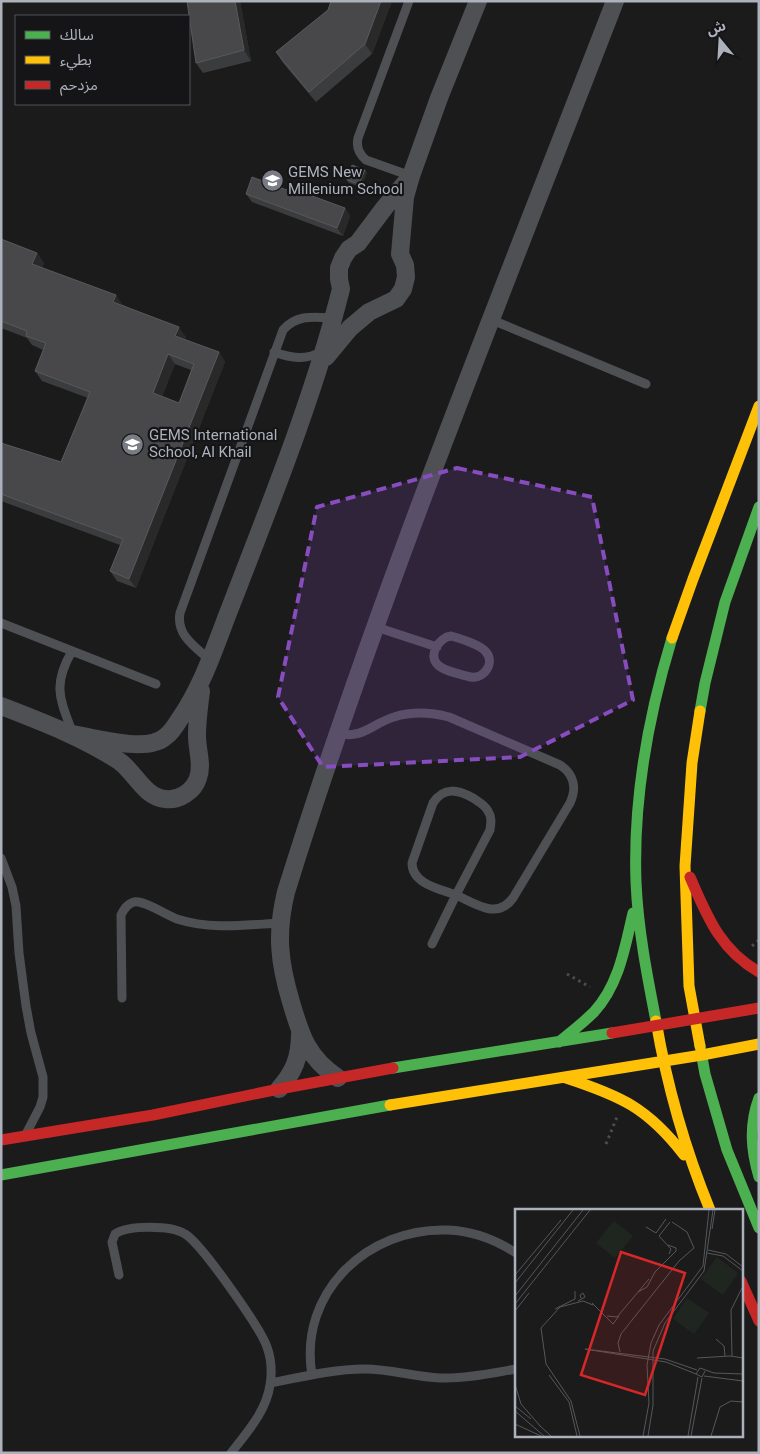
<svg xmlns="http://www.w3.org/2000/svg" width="760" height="1454" font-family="Roboto,'Noto Sans Arabic',sans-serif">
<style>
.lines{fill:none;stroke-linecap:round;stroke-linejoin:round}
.path{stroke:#4b4c4e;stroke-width:3;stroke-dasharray:2.5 4;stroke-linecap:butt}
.lane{stroke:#4e5054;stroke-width:9}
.street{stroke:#4e5054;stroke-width:18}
.fast{stroke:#4caf50;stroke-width:11}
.slow{stroke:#ffc107;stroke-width:11}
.jam{stroke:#c62828;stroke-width:11}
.wall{fill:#3b3c3d;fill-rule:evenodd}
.shaded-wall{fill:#292929}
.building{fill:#48484a;stroke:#57595c;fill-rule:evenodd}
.marked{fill:#874dbe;fill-opacity:0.2;stroke:#874dbe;stroke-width:4;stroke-dasharray:10 6;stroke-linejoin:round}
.labels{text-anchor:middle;stroke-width:4.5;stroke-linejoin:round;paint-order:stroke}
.poi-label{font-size:15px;fill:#acb1bc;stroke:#151517;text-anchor:start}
.inset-road{fill:none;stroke:#55575b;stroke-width:1}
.view{fill:#d62828;fill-opacity:0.15;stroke:#d62828;stroke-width:2.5}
.inset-edge{fill:none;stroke:#acb1bc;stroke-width:2.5}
</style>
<rect width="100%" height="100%" fill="#1b1b1b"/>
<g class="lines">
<!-- path -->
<path class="path" d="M 752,946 L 759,940
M 567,974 L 590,987
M 606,1144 L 617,1117"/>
<!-- lane -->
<path class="lane" d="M 409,1 L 358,138 C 356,147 359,154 366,160 L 411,176
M 492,320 L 646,384
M 274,352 C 291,358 306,361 322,351
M 1,623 L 156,684
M 376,627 L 437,647
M 451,636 C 459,638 481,645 486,652 C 496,664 482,682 467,676 C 459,674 444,671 438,665 C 427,655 440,637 451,636 Z
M 72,651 C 52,686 60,699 73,734
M 210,660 C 195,647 176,635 180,613 L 283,330 C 297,314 314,317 333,318
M 338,733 C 362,740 373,723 394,717 C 413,711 430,712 449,717 L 560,765 C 574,774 577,788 570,803 L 513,898 C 497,920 476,904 456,895 L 490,830 C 491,823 492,817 488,811 C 485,805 479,802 473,798 C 458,790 444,786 433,803 L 412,863 C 412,884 440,889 456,895 L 432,944
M 1,858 L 12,887 L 16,906 L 19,953 L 26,1006 L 31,1033 L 43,1077 L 43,1097 L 40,1107 L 27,1132
M 122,998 L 121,915 C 124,909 127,904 134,902 C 144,900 166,915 177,919 C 211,930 245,925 280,923
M 119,1275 L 112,1242 L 115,1234 C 128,1225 171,1225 185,1234 C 201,1243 261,1329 267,1347 C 271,1358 272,1373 270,1385 C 266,1412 247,1432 231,1453
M 312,1375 C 298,1292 368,1227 448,1230 C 473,1231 496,1240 516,1253
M 271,1383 C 301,1377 333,1369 365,1369 C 390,1369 415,1377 440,1378 C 465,1379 492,1373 516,1369"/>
<!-- street -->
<path class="street" d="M 326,357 L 350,328 L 369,312 L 396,299 L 403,289 L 406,277 L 405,265 L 400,254 L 405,197 L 411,176 L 439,98 L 478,1
M 1,706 C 42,722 82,737 119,761 C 135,772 144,797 165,799 C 179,801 194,791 198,778 C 203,765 197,750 197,736 C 197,721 199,706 201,691
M 73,734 C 95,738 147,753 165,737 C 171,733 176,725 179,720 C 204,684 216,643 232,603 C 272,499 314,396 341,289 L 339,279 L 339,268 L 343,258 L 349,249 L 358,243 L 385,207 L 411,176
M 338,1078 C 307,1057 301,1036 291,1002 C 279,962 276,933 286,892 C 380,590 501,296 615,1
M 279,1089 C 294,1072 300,1057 300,1034"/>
<!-- fast -->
<path class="fast" d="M 700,711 L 705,683 L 725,602 L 759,507
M 656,1021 C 647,975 638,929 636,882 C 633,799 648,717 672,638
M 559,1042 C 571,1032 583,1023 594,1012 C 619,985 625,947 633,913
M 700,1046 L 705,1074 L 727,1150 L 759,1228
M 393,1068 L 612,1033
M 759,1098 C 749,1125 751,1150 759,1177
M 1,1175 L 390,1105"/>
<!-- slow -->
<path class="slow" d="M 672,638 L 693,579 L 759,406
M 656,1021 C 667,1086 685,1149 710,1210
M 700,1046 L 689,986 L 685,866 L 692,763 L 700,711
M 566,1078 C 621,1096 648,1108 684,1155
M 390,1105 L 702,1055 L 759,1044"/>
<!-- jam -->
<path class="jam" d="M 690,877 C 707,916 720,950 759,972
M 612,1033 L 759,1008
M 1,1140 L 153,1115 L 279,1089 L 393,1068
M 741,1281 L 759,1321"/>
</g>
<!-- wall -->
<path class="wall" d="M 240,1 L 251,61 L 203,73 L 196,63 Z
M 331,1 L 392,1 L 372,54 L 316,102 L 283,63 L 276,52 L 328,10 Z
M 365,170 L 367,173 L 361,187 L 349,183 L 347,180 Z
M 246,194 L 303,196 L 345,208 L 350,216 L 343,236 L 252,202 Z
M 1,239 L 37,253 L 44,263 L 42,268 L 123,305 L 186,337 L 184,340 L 219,352 L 225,362 L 136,588 L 117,581 L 110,571 L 120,545 L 1,501 L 1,443 L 61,462 L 88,398 L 42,381 L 35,371 L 43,350 L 32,345 L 27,338 L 1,328 ZM 175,364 L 191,370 L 179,403 L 162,396 Z"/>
<!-- shaded-wall -->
<path class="shaded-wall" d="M 235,1 L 240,1 L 251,61 L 244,50 Z
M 381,1 L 392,1 L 372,54 L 365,44 Z
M 365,170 L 367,173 L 361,187 L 359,184 Z
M 345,208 L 350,216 L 343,236 L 337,228 Z
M 37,253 L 44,263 L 39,274 L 32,264 Z
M 116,295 L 123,305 L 120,312 L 113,302 Z
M 179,327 L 186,337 L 182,346 L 175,336 Z
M 219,352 L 225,362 L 136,588 L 129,579 Z
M 168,354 L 175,364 L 160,403 L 153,393 Z"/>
<!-- building -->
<path class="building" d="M 187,1 L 235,1 L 244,50 L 196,63 Z
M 331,1 L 381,1 L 365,44 L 309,92 L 276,52 L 328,10 Z
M 352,165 L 365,170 L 359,184 L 347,180 Z
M 252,177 L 303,196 L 304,193 L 345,208 L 337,228 L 246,194 Z
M 1,239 L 37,253 L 32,264 L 116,295 L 113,302 L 179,327 L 175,336 L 219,352 L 129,579 L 110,571 L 123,539 L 1,494 L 1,443 L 61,462 L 90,392 L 35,371 L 46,343 L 26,336 L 27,331 L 1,321 ZM 168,354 L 194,364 L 179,403 L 153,393 Z"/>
<!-- marked area -->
<path class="marked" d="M 457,468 L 592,497 L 633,700 L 520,757 L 323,767 L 278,697 L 317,507 Z"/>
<!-- icons -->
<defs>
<symbol id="school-disc" viewBox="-11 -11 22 22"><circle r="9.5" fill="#797c84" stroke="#151517"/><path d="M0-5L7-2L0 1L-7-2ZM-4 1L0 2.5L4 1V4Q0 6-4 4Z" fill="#fff"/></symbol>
</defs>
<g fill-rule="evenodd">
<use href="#school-disc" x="260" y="168" width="25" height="25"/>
<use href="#school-disc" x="120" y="432" width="25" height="25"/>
</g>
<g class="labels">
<!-- poi labels -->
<g class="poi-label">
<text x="288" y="177">GEMS New<tspan x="288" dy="17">Millenium School</tspan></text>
<text x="149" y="440">GEMS International<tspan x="149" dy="17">School, Al Khail</tspan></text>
</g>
</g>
<!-- overview -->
<g transform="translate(515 1209)">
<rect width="228" height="228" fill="#1b1b1b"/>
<path d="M 99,12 L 118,27 L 100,49 L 81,34 ZM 202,48 L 223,64 L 208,86 L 186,70 ZM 172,89 L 194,104 L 179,125 L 158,110 Z" fill="#1e261f"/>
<path class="inset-road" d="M 131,18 L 141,24 L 151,10M 197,20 L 200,1M 193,41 L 211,45 L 228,58M 192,44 L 208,47 L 228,62M 154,45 L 156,40 L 144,27 L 155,13M 0,66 L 46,11M 0,74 L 58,1M 123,83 L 132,78 L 140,63 L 161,42 L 161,39 L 153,36M 0,87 L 68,1M 63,92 L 70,88 L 68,84 L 65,86 L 66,89M 77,94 L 98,115 L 104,107M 0,95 L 75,1M 40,100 L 60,90 L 60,82M 0,102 L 14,84M 92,107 L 102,108 L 134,70M 201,130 L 209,137 L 210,147M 105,143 L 103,134 L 106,125 L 164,52 L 179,39 L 172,23 L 157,13M 217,147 L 216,101 L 228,77M 182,149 L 215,147 L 228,149M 190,162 L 187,168 L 181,165 L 185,159 L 199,164 L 228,165M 181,165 L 151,153 L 70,140 L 150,150 L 182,161M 34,166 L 54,193 L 62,227M 189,167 L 228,172M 0,175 L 6,195 L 26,218M 0,197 L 16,210M 0,202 L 29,227M 0,215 L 26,227M 24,216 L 36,227M 65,227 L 56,192 L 31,155 L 26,119 L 45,98 L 68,92 L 78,96M 128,227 L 134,194 L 132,156 L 136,134 L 144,116 L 188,57 L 194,1M 133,227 L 138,196 L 138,142 L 150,114 L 189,62 L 198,1M 173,227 L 183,168M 176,227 L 187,169M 196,227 L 205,198 L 216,192 L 228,193"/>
<path class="view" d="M 106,43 L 170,64 L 130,186 L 66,166 Z"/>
<rect width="228" height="228" class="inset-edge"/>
</g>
<!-- border -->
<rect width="760" height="1454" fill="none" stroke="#acb1bc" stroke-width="5"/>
<!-- legend -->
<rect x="15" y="15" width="175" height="90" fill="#151517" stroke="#515359"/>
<rect x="25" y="31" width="25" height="8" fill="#4caf50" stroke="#515359"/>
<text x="60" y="40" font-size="15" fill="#acb1bc">سالك</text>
<rect x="25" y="56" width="25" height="8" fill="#ffc107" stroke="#515359"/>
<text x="60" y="65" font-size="15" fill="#acb1bc">بطيء</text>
<rect x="25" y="81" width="25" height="8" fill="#c62828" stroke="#515359"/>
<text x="60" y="90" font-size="15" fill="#acb1bc">مزدحم</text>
<!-- north arrow -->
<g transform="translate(720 40) rotate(342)" stroke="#151517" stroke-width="4" paint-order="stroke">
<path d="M0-4L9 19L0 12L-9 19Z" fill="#acb1bc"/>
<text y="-8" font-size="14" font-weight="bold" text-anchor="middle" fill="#acb1bc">ش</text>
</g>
</svg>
